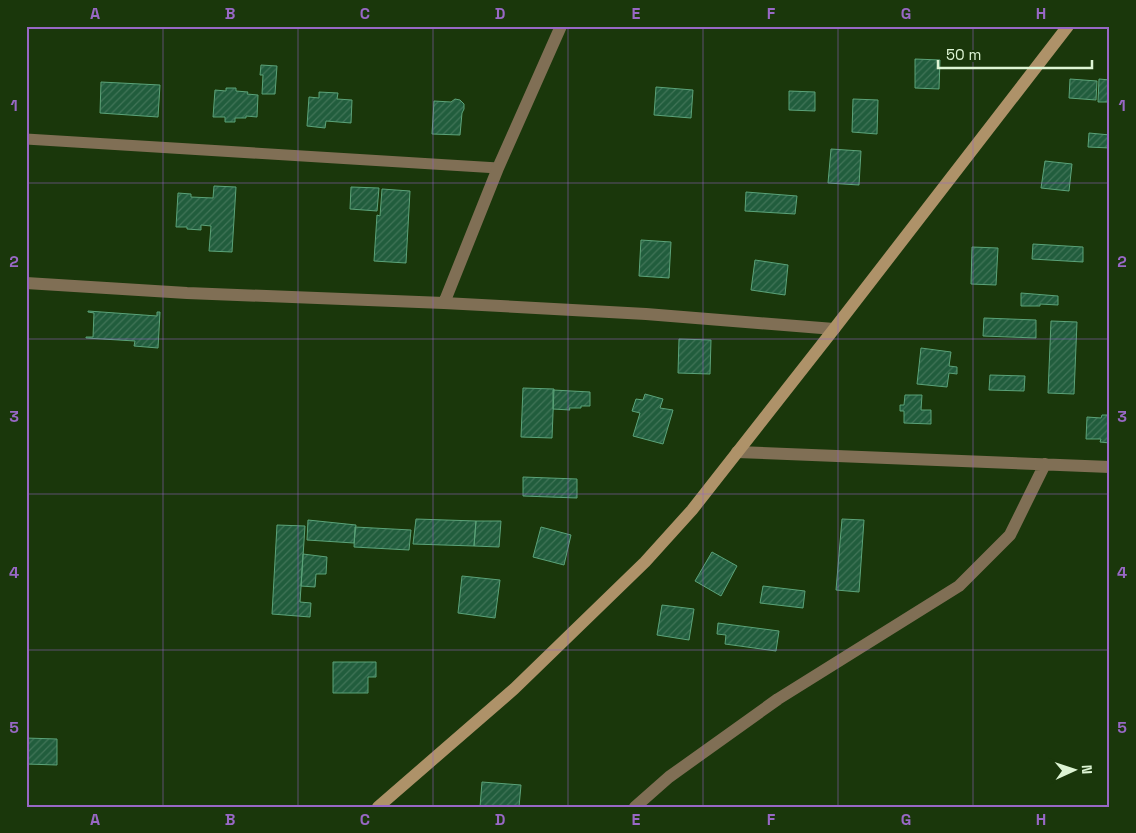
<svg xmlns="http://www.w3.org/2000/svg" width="1136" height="833" font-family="'Space Grotesk',sans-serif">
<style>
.building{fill:url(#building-hatch);stroke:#5ba379}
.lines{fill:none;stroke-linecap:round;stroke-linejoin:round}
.lane{stroke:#806f55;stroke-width:11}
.street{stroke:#806f55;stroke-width:12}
.secondary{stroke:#ae9269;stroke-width:12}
.grid{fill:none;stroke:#9868c5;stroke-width:1;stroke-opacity:0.55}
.neatline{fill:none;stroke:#9868c5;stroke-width:2}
.grid-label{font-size:16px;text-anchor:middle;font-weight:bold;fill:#9868c5}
</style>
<defs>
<pattern id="building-hatch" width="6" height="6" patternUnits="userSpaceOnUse" patternTransform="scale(1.25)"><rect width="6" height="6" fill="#215d3d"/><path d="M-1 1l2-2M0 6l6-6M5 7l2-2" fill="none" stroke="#417558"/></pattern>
</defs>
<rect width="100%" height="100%" fill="#1a370b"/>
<!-- building -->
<path class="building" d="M 915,59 L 940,60 L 939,89 L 915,88 Z
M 261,65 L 277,66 L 275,94 L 262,94 L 263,75 L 260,75 Z
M 1070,79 L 1097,81 L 1096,100 L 1069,98 Z
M 1099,79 L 1110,80 L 1110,102 L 1098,102 Z
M 101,82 L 160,85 L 158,117 L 100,113 Z
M 656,87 L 693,90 L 691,118 L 654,115 Z
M 226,88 L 236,88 L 236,91 L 248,92 L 247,94 L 258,95 L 257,117 L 246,116 L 246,118 L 235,118 L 235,122 L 225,122 L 225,117 L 213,117 L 215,90 L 226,91 Z
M 789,91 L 815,92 L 815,111 L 789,110 Z
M 319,92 L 338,93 L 337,99 L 352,100 L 351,123 L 326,121 L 325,128 L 307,126 L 309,97 L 319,98 Z
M 455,99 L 460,100 L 464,104 L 464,109 L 462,113 L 460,135 L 432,134 L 434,101 L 451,102 Z
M 853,99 L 878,100 L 877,134 L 852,132 Z
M 1089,133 L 1110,135 L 1110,148 L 1088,147 Z
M 831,149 L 861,151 L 859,185 L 828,183 Z
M 1045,161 L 1072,164 L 1069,191 L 1041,188 Z
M 214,186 L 236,187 L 232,252 L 209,251 L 211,226 L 201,225 L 201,230 L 187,229 L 187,227 L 176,227 L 178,193 L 191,194 L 191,197 L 213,198 Z
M 351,187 L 379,188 L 377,211 L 350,209 Z
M 382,189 L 410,191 L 406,263 L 374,261 L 377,215 L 380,216 Z
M 746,192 L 797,196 L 795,214 L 745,211 Z
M 641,240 L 671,242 L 669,278 L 639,276 Z
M 1033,244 L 1083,247 L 1083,262 L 1032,259 Z
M 972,247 L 998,248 L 996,285 L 971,284 Z
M 755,260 L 788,265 L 785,295 L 751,290 Z
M 1021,293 L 1058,296 L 1058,305 L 1040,304 L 1040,306 L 1021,306 Z
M 88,311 L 157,316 L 157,312 L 160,312 L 158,348 L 134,346 L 135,341 L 86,338 L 86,337 L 93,337 L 94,313 L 88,312 Z
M 984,318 L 1036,320 L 1036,338 L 983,336 Z
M 1051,321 L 1077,322 L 1074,394 L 1048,393 Z
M 679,339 L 711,340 L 710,374 L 678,373 Z
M 921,348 L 951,352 L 949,366 L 957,367 L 957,374 L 949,373 L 947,387 L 917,384 Z
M 990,375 L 1025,376 L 1024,391 L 989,390 Z
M 523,388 L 554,389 L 552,438 L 521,437 Z
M 553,390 L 590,392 L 590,406 L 581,406 L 581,408 L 569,408 L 570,410 L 553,409 Z
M 645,394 L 663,399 L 660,408 L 673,410 L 663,444 L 633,436 L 640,413 L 632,411 L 636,399 L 643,400 Z
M 905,395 L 922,395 L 921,410 L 931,410 L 931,424 L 904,423 L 904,411 L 900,411 L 900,405 L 904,405 Z
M 1102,415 L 1110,415 L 1110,443 L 1100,442 L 1101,439 L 1086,439 L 1087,417 L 1101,418 Z
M 523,477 L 577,479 L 577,498 L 523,496 Z
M 416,519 L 476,521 L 474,546 L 413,544 Z
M 842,519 L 864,520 L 859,592 L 836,590 Z
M 308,520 L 356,525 L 354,543 L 307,540 Z
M 476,521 L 501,521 L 499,547 L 474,546 Z
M 277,525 L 305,526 L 300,602 L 311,603 L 310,617 L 272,614 Z
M 355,527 L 411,530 L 409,550 L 354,547 Z
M 541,527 L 571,535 L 564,565 L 533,557 Z
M 712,552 L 737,566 L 721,596 L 695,581 Z
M 303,554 L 327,557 L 326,574 L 316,574 L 315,587 L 301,586 Z
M 462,576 L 500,580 L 495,618 L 458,613 Z
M 763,586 L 805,591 L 803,608 L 760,603 Z
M 662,605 L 694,609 L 689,640 L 657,635 Z
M 718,623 L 779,631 L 776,651 L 725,644 L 726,635 L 717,634 Z
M 333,662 L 376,662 L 376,677 L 368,677 L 368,693 L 333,693 Z
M 26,738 L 57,739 L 57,765 L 26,764 Z
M 482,782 L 521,785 L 519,807 L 480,807 Z"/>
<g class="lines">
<!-- lane -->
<path class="lane" d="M 26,139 L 498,168"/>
<!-- street -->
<path class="street" d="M 26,283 L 187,293 L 444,303 L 646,314 L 834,329
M 444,303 L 498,168 L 561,26
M 737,452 L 1110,467
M 635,807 L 669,777 L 778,699 L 959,586 L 1010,535 L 1045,464"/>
<!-- secondary -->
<path class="secondary" d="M 378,807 L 514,689 L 645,562 L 692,510 L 834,329 L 1068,26"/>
</g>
<!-- grid -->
<path class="grid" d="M 163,26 L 163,807M 298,26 L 298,807M 433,26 L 433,807M 568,26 L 568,807M 703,26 L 703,807M 838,26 L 838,807M 973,26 L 973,807M 26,183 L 1110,183M 26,339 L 1110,339M 26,494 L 1110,494M 26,650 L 1110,650"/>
<!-- border -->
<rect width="1136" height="833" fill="none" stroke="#1a370b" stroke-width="55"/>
<!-- north arrow -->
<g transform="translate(1074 770) rotate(87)" stroke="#1a370b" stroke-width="4" paint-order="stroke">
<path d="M0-4L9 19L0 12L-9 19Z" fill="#ddf4d4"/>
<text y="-8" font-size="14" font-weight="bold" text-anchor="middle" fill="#ddf4d4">N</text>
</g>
<!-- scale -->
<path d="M938 60v8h154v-8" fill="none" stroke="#ddf4d4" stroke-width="2.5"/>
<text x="946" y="60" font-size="15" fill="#ddf4d4" stroke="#1a370b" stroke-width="4" paint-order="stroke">50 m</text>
<rect x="28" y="28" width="1080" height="778" class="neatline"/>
<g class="grid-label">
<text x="95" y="19">A</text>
<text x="230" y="19">B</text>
<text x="365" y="19">C</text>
<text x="500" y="19">D</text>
<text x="636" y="19">E</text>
<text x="771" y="19">F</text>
<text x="906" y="19">G</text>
<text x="1041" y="19">H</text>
<text x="14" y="111">1</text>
<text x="1122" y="111">1</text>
<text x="14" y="267">2</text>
<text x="1122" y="267">2</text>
<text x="14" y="422">3</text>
<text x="1122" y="422">3</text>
<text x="14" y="578">4</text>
<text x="1122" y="578">4</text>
<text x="14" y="733">5</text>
<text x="1122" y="733">5</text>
<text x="95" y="825">A</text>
<text x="230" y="825">B</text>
<text x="365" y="825">C</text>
<text x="500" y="825">D</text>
<text x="636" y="825">E</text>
<text x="771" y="825">F</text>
<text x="906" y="825">G</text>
<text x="1041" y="825">H</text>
</g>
</svg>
